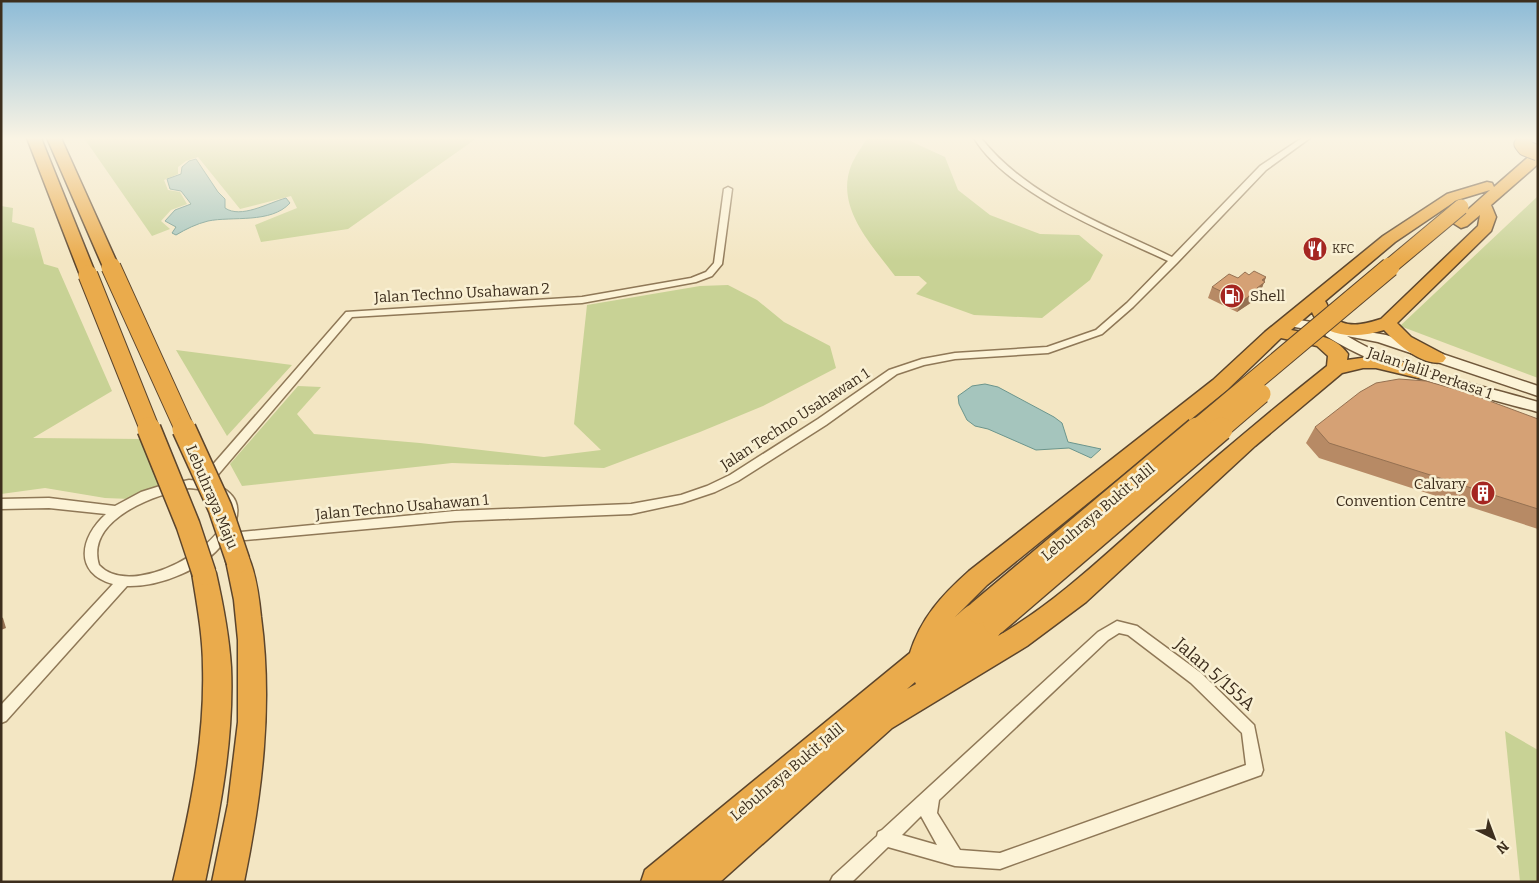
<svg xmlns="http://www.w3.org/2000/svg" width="1539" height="883" font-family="Bitter,serif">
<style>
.green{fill:#c8d295}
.water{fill:#a5c5bd;stroke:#6b958c}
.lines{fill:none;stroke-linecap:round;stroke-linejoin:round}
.street-casing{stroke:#8f7857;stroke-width:3}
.secondary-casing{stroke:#71583b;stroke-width:3}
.highway-casing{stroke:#5c452c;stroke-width:3}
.street{fill:#fcf3d7;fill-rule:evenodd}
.secondary{fill:#fcf3d7;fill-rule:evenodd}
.highway{fill:#eaab4c;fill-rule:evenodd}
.highway-bridge-far2-casing{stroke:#5c452c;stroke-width:17;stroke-linecap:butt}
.highway-bridge-far1-casing{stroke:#5c452c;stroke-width:21;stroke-linecap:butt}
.highway-bridge-casing{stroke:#5c452c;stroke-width:26;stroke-linecap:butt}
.highway-bridge-far2{stroke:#eaab4c;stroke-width:15}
.highway-bridge-far1{stroke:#eaab4c;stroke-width:19}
.highway-bridge{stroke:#eaab4c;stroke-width:23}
.wall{fill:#b78a65}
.shaded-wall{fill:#957152}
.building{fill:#d5a175;stroke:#957152}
.labels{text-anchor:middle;stroke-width:5;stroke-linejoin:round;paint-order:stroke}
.far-poi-label{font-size:12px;fill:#3d2e1d;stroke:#f9f0d3;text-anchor:start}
.street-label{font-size:15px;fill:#3d2e1d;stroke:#f9f0d3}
.poi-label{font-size:15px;fill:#3d2e1d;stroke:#f9f0d3;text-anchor:start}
.near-street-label{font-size:18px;fill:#3d2e1d;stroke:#f9f0d3}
</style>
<rect width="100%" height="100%" fill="#f3e6c3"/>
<!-- green -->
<path class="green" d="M 84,138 L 477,138 L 348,229 L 261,242 L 255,225 L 297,208 L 291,196 L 240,209 L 198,157 L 186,161 L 178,167 L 178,174 L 164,180 L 168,190 L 180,192 L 187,204 L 171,210 L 161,221 L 170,229 L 152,236 Z
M 867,138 L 908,140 L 945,157 L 958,190 L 990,215 L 1040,234 L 1079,235 L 1103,255 L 1090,280 L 1042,318 L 974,315 L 916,294 L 927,283 L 919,276 L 895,276 C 872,245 835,208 851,166 C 855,156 862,147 867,138 Z
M 1538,196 L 1538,378 L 1400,326 Z
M 1,206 L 13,208 L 12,222 L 34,228 L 44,264 L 58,268 L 112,391 L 33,438 L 142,439 L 159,485 L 130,499 L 105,498 L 45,488 L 1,494 Z
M 728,285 L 757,300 L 784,322 L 830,346 L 836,368 L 763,406 L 700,432 L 604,468 L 452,463 L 242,486 L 230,464 L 298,386 L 321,387 L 297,414 L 314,434 L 420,443 L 544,457 L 601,450 L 574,424 L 587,305 L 700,286 Z
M 176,350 L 292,365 L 227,436 Z
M 1505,731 L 1538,750 L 1538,882 L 1520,882 Z"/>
<!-- water -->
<path class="water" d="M 196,159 L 218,192 L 225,199 L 225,208 C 241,219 268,203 286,198 L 290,203 C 271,224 232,216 208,221 C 196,224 186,229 176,235 L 172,233 L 176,227 L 165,221 L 175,210 L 191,204 L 181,191 L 170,189 L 167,179 L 181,174 L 182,167 L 189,161 Z
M 985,384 L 998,387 L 1054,417 L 1062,423 L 1068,442 L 1101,449 L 1091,458 L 1069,448 L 1036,450 L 988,429 L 975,426 L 967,420 L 959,404 L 958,396 L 972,386 Z"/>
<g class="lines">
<defs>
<path id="street" d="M 974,138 L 981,138 C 1027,197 1106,225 1172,257 L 1260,166 L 1302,138 L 1310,138 L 1266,170 L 1177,263 L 1133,307 L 1102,334 L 1048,353 L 955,359 L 924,365 L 897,374 L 826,425 L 738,481 L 715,492 L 682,503 L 631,514 L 455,521 L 224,542 C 204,569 161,587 127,586 L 6,721 L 1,723 L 1,705 L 113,584 C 73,573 80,537 106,514 L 49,508 L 1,509 L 1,499 L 49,498 L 115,506 L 141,492 L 160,486 L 189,480 L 201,481 L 202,477 L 346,312 L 582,297 L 691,278 L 706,272 L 714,263 L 724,189 L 728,187 L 732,189 L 722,264 L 712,276 L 696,282 L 582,303 L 352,317 L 211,483 C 237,492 244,507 231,533 L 455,511 L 631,504 L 681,495 L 707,486 L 730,475 L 818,419 L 889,370 L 922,359 L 955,353 L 1047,347 L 1096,330 L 1127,303 L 1168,261 C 1109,233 1008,194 974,138 ZM 189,488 C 198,489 207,489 215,494 C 265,522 138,607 99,565 C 85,519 156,494 189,488 Z
M 1117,621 L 1137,626 L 1201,673 L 1254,725 L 1263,770 L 1261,775 L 1000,869 L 955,866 L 888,847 L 852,882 L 830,882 L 833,876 L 877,836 L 878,832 L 882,830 L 1098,632 ZM 1119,633 L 1128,635 L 1191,683 L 1242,733 L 1246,765 L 1000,853 L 960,850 L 937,813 L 939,800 L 1108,640 ZM 921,816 L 937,845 L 902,835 Z"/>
<path id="secondary" d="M 1288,318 L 1386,335 L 1538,386 L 1538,396 L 1378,342 L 1347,336 C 1400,369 1477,384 1538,402 L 1538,412 C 1467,393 1389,375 1326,336 L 1324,332 L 1283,325 L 1281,322 L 1283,319 Z"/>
<path id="highway" d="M 27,138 L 41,138 L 96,275 L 94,279 L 82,279 L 80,275 Z
M 47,138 L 61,138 L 119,267 L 117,271 L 105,271 L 103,267 Z
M 1538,152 L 1538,164 L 1491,205 L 1496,217 L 1491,231 L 1397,323 L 1411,337 L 1443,354 L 1446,358 L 1443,362 C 1423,367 1396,343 1384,330 C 1360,338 1324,340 1312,312 L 1291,330 C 1311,334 1335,335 1348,354 L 1347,360 L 1376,356 L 1425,368 L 1428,372 L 1425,376 L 1418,378 L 1376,368 L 1363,368 L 1342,373 L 1255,446 L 1086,602 L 1027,646 L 892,728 L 720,882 L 641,882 L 645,870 L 910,653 C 921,618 942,595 969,571 L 1213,380 L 1265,332 L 1383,236 L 1447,194 L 1487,182 L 1492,183 L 1494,187 L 1533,153 ZM 1490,190 L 1453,223 L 1461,228 L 1467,226 L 1480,215 L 1478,226 L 1381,319 C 1365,324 1345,330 1332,315 C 1329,312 1328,305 1325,301 L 1395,242 L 1457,200 ZM 1281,338 L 1317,346 L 1328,356 L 1327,366 C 1269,412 1213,459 1158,508 C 1107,553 1057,602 998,636 L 1008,623 L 1004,615 L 995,612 L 991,613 L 988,604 C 973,599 966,607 955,617 L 987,585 L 1227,390 ZM 915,682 L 916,684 L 907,689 Z
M 238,551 L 247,554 C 256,572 259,597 261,617 C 273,706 262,794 244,882 L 212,882 L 228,804 L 238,722 L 238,640 L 234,600 L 226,561 L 229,554 Z
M 204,563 L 213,566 L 216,573 C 223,604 229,635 231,667 C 234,740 220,811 205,882 L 173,882 C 190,811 205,740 203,667 C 203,636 197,604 192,573 L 195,566 Z"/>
</defs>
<!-- street casing -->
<use href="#street" class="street-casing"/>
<!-- secondary casing -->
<use href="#secondary" class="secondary-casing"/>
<!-- highway casing -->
<use href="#highway" class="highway-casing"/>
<!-- street -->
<use href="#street" class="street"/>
<!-- secondary -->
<use href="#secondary" class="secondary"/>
<!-- highway -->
<use href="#highway" class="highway"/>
<defs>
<path id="highway-bridge-far2" d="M 1526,138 L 1522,144 L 1525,148 L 1538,153
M 1388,268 L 1461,207"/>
<path id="highway-bridge-far1" d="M 111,267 L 185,430
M 88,275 L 150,430
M 1196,430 L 1390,267
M 1219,430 L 1261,394"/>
<path id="highway-bridge" d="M 149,429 L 188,525 L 204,573
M 184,429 L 220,508 L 238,561
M 979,612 L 1197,429
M 995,623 L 1221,429"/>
</defs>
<!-- highway-bridge-far2 casing -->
<use href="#highway-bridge-far2" class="highway-bridge-far2-casing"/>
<!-- highway-bridge-far1 casing -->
<use href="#highway-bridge-far1" class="highway-bridge-far1-casing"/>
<!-- highway-bridge casing -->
<use href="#highway-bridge" class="highway-bridge-casing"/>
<!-- highway-bridge-far2 -->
<use href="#highway-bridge-far2" class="highway-bridge-far2"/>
<!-- highway-bridge-far1 -->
<use href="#highway-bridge-far1" class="highway-bridge-far1"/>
<!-- highway-bridge -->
<use href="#highway-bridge" class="highway-bridge"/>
</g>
<!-- wall -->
<path class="wall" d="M 1249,275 L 1266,277 L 1260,293 L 1257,295 L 1255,300 L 1237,312 L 1208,298 L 1212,287 Z
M 1538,419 L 1538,529 L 1319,458 L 1306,443 L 1315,427 Z"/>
<!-- shaded-wall -->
<path class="shaded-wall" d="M 1266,277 L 1260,293 L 1257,295 L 1255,300 L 1237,312 L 1242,301 L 1257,288 L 1262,280 Z
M 1,617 L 3,618 L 6,628 L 1,630 Z"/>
<!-- building -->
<path class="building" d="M 1254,271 L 1266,277 L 1262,280 L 1265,282 L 1257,288 L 1260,289 L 1242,301 L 1212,287 L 1229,274 L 1238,278 L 1245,272 L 1249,275 Z
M 1399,379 L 1426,381 L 1468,393 L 1538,419 L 1538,509 L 1329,443 L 1315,427 L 1360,392 L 1376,383 Z"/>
<!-- sky -->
<linearGradient id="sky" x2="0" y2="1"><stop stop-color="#8dbbd7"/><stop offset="0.53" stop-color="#faf4e4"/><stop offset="1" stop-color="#faf4e4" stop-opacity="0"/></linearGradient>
<rect width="1539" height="261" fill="url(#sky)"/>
<!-- icons -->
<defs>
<symbol id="restaurant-disc" viewBox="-11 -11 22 22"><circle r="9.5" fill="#a52621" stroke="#f9f0d3"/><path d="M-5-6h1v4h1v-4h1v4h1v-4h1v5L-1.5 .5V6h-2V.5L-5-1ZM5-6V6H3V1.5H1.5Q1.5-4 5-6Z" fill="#fff"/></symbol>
<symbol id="fuel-disc" viewBox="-11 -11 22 22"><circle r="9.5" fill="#a52621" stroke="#f9f0d3"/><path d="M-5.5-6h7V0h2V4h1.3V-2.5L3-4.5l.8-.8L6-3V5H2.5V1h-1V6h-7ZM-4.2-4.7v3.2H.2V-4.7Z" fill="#fff"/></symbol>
<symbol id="building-disc" viewBox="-11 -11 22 22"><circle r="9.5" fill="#a52621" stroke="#f9f0d3"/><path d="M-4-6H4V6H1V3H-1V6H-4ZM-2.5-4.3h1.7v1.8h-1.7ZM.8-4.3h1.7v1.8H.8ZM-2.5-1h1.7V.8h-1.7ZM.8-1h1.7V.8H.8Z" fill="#fff"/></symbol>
</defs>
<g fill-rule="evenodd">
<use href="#restaurant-disc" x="1301" y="235" width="28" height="28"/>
<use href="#fuel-disc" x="1218" y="282" width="28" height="28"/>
<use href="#building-disc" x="1469" y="479" width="28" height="28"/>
</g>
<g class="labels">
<!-- far-poi labels -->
<g class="far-poi-label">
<text x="1332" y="253">KFC</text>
</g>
<!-- street labels -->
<g class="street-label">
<text transform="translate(462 293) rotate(-3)" y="5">Jalan Techno Usahawan 2</text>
<text transform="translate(1430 373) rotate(19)" y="5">Jalan Jalil Perkasa 1</text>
<text transform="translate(795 419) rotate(-33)" y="5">Jalan Techno Usahawan 1</text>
<text transform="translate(212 497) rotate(67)" y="5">Lebuhraya Maju</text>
<text transform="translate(402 507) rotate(-5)" y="5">Jalan Techno Usahawan 1</text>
<text transform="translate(1098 512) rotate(-40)" y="5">Lebuhraya Bukit Jalil</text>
<text transform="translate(787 772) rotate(-40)" y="5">Lebuhraya Bukit Jalil</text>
</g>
<!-- poi labels -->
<g class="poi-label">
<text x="1250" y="301">Shell</text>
<text x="1466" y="489" text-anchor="end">Calvary<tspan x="1466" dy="17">Convention Centre</tspan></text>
</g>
<!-- near-street labels -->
<g class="near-street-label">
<text transform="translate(1215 674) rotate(41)" y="6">Jalan 5/155A</text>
</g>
</g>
<!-- border -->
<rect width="1539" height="883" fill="none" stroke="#3d2e1d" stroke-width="5"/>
<!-- north arrow -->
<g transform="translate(1494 838) rotate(138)" stroke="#f9f0d3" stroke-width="4" paint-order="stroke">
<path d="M0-4L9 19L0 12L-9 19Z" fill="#3d2e1d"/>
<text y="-8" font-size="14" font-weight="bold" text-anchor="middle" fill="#3d2e1d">N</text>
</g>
</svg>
